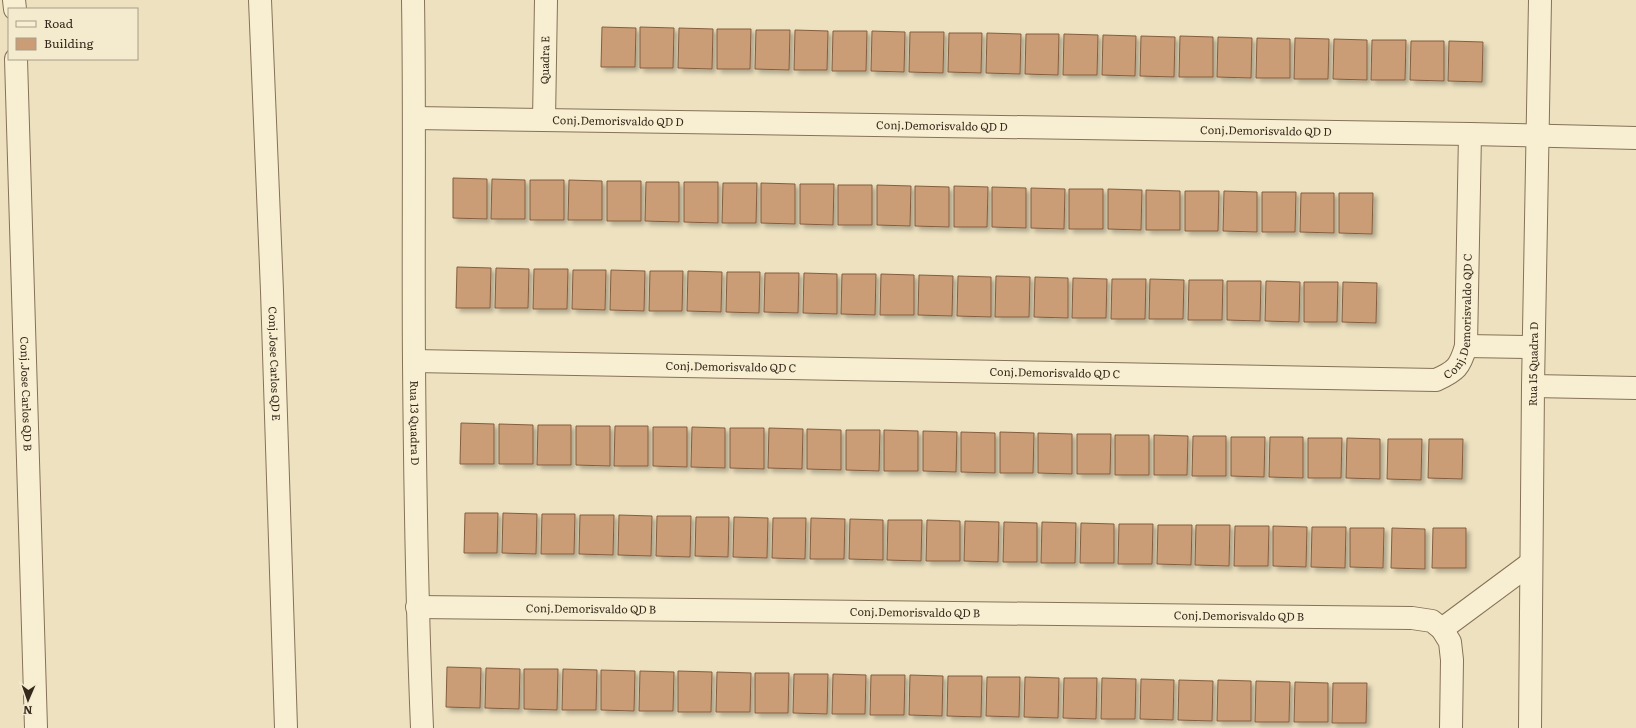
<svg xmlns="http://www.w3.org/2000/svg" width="1636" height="728" font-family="Literata,serif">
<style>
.building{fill:#ca9d76;stroke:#845d3e;filter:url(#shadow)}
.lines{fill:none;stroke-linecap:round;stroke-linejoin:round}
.street-casing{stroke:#857258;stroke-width:24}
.street{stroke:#f8efd2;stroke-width:22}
.labels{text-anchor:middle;stroke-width:3;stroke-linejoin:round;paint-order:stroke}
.street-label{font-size:11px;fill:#35291c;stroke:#f4ebcf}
</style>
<defs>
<filter id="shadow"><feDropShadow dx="3.5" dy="3.5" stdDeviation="2" flood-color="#0004"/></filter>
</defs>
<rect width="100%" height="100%" fill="#ede1bf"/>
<!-- building -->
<path class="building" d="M 602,27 L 636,28 L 635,67 L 601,67 Z
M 640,27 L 674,28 L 673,68 L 640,68 Z
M 679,28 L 713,29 L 712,69 L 678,68 Z
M 717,29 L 751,29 L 750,69 L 717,69 Z
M 756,30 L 790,30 L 789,70 L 755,69 Z
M 795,30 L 828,31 L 827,70 L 794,70 Z
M 833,31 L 867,31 L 866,71 L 832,71 Z
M 872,31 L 905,32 L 904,72 L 871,71 Z
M 910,32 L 944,32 L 943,73 L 909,72 Z
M 949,33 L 982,33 L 981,73 L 948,72 Z
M 987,33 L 1021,34 L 1020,74 L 986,73 Z
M 1026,34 L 1059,34 L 1058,75 L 1025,74 Z
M 1064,34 L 1098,35 L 1097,75 L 1063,75 Z
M 1103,35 L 1136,36 L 1135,76 L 1102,75 Z
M 1141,36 L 1175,37 L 1174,77 L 1140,76 Z
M 1180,36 L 1213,37 L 1213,77 L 1179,77 Z
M 1218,37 L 1252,38 L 1251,78 L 1217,77 Z
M 1257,38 L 1290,39 L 1290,78 L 1256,78 Z
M 1295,38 L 1329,39 L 1328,79 L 1294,79 Z
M 1334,39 L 1367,40 L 1367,80 L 1333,79 Z
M 1372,40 L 1406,40 L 1405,80 L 1371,80 Z
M 1411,41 L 1444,41 L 1444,81 L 1410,80 Z
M 1449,41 L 1483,42 L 1482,82 L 1448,81 Z
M 453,178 L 487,179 L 487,219 L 453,218 Z
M 492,179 L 525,180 L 525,219 L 491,219 Z
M 530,180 L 564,180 L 564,220 L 530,220 Z
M 569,180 L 602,181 L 602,220 L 568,220 Z
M 607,181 L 641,181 L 641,221 L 607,221 Z
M 646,182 L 679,182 L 679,222 L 645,221 Z
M 684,182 L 718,182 L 718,223 L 684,222 Z
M 723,183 L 757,183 L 756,223 L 722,223 Z
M 761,183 L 795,184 L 795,224 L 761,223 Z
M 800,184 L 834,184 L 833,225 L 800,224 Z
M 838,185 L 872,185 L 872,225 L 838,225 Z
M 877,185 L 911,186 L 910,226 L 877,225 Z
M 915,186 L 949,187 L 949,227 L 915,226 Z
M 954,186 L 988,187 L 987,227 L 954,227 Z
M 992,187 L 1026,188 L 1026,228 L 992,227 Z
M 1031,188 L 1065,189 L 1064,229 L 1031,228 Z
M 1069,189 L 1103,189 L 1103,229 L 1069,229 Z
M 1108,189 L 1142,190 L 1141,230 L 1108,229 Z
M 1146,190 L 1180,191 L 1180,230 L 1146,230 Z
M 1185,191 L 1219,191 L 1218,231 L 1185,231 Z
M 1224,191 L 1257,192 L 1257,232 L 1223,231 Z
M 1262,192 L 1296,192 L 1295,232 L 1262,232 Z
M 1301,193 L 1334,193 L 1334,233 L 1300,232 Z
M 1339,193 L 1373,193 L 1372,234 L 1339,233 Z
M 457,267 L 491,268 L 490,308 L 456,308 Z
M 496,268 L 529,269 L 528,308 L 495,308 Z
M 534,269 L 568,269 L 567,309 L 533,309 Z
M 573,270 L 606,270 L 605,310 L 572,309 Z
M 611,270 L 645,271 L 644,311 L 610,310 Z
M 650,271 L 683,271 L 682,311 L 649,311 Z
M 688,271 L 722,272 L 721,312 L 687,311 Z
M 727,272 L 760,272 L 759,313 L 726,312 Z
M 765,273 L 799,273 L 798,313 L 764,312 Z
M 804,273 L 837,274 L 837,314 L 803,313 Z
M 842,274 L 876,274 L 875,315 L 841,314 Z
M 881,274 L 914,275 L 914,315 L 880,315 Z
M 919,275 L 953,276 L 952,316 L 918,315 Z
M 958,276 L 991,277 L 991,317 L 957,316 Z
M 996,276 L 1030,277 L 1029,317 L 995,317 Z
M 1035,277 L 1068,278 L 1068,318 L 1034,317 Z
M 1073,278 L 1107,279 L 1106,318 L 1072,318 Z
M 1112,279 L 1146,279 L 1145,319 L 1111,319 Z
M 1150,279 L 1184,280 L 1183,319 L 1149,319 Z
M 1189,280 L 1223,280 L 1222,320 L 1188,320 Z
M 1227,281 L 1261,281 L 1260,321 L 1227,320 Z
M 1266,281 L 1300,282 L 1299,322 L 1265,321 Z
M 1304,282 L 1338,282 L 1337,322 L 1304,322 Z
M 1343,282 L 1377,283 L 1376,323 L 1342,322 Z
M 461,423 L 494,424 L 494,464 L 460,464 Z
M 499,424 L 533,425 L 533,464 L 499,464 Z
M 538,425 L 571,425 L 571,465 L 537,465 Z
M 576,426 L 610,426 L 610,466 L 576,465 Z
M 615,426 L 648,426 L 648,466 L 614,466 Z
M 653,427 L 687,427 L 687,467 L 653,466 Z
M 692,427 L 725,428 L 725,468 L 691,467 Z
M 730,428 L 764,428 L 764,469 L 730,468 Z
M 769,428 L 803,429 L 802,469 L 768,468 Z
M 807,429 L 841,430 L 841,470 L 807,469 Z
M 846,430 L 880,430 L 879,471 L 846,470 Z
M 884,430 L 918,431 L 918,471 L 884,471 Z
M 923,431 L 957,432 L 956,472 L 923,471 Z
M 961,432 L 995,433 L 995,473 L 961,472 Z
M 1000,432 L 1034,433 L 1033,473 L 1000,473 Z
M 1038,433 L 1072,434 L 1072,474 L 1038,473 Z
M 1077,434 L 1111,434 L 1110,474 L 1077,474 Z
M 1115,435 L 1149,435 L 1149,475 L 1115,475 Z
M 1154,435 L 1188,436 L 1187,475 L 1154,475 Z
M 1193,436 L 1226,436 L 1226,476 L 1192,476 Z
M 1231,437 L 1265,437 L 1264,477 L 1231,476 Z
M 1270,437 L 1303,437 L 1303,478 L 1269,477 Z
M 1308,438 L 1342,438 L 1341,478 L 1308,478 Z
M 1347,438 L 1380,439 L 1380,479 L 1346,478 Z
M 1388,439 L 1422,439 L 1421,480 L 1387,479 Z
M 1429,439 L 1463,439 L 1462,479 L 1428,478 Z
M 465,513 L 498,513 L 497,553 L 464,553 Z
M 503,513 L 537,514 L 536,554 L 502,553 Z
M 542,514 L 575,514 L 574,554 L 541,554 Z
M 580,515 L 614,515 L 613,555 L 579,554 Z
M 619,515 L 652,516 L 651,556 L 618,555 Z
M 657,516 L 691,516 L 690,557 L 656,556 Z
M 696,517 L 729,517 L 728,557 L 695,556 Z
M 734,517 L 768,518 L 767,558 L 733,557 Z
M 773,518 L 806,518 L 805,559 L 772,558 Z
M 811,518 L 845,519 L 844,559 L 810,559 Z
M 850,519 L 883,520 L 883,560 L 849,559 Z
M 888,520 L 922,520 L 921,561 L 887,560 Z
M 927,520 L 960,521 L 960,561 L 926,561 Z
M 965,521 L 999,522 L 998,562 L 964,561 Z
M 1004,522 L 1037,523 L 1037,562 L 1003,562 Z
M 1042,522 L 1076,523 L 1075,563 L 1041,563 Z
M 1081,523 L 1114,524 L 1114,563 L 1080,563 Z
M 1119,524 L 1153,524 L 1152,564 L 1118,564 Z
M 1158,525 L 1192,525 L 1191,565 L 1157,564 Z
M 1196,525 L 1230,525 L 1229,566 L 1195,565 Z
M 1235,526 L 1269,526 L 1268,566 L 1234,566 Z
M 1273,526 L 1307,527 L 1306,567 L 1273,566 Z
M 1312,527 L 1346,527 L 1345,568 L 1311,567 Z
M 1350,528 L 1384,528 L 1383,568 L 1350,567 Z
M 1392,528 L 1425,529 L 1425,569 L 1391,568 Z
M 1433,528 L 1466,528 L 1466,568 L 1432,568 Z
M 447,667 L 481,668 L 480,708 L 446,707 Z
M 486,668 L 520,669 L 519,709 L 485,708 Z
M 524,669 L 558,669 L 557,710 L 524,709 Z
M 563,669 L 597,670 L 596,710 L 562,710 Z
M 601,670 L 635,671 L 634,711 L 601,710 Z
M 640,671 L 674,672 L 673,711 L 639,711 Z
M 678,671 L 712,672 L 711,712 L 678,712 Z
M 717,672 L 751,673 L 750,712 L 716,712 Z
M 755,673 L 789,673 L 788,713 L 755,713 Z
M 794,674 L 828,674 L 827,714 L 793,713 Z
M 833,674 L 866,675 L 865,714 L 832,714 Z
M 871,675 L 905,675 L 904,715 L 870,715 Z
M 910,675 L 943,676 L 942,716 L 909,715 Z
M 948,676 L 982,676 L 981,717 L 947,716 Z
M 987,677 L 1020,677 L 1019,717 L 986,716 Z
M 1025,677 L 1059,678 L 1058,718 L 1024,717 Z
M 1064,678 L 1097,678 L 1096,719 L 1063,718 Z
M 1102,678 L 1136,679 L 1135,719 L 1101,719 Z
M 1141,679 L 1174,680 L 1173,720 L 1140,719 Z
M 1179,680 L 1213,681 L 1212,721 L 1178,720 Z
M 1218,680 L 1251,681 L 1251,721 L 1217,721 Z
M 1256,681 L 1290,682 L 1289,722 L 1255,722 Z
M 1295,682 L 1328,683 L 1328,722 L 1294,722 Z
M 1333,683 L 1367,683 L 1366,723 L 1332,723 Z"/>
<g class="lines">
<defs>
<g id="street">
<path d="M 14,0 L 15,9"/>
<path id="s1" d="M 260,0 L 272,291 L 286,728"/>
<path id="s2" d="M 413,0 C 415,121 413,241 414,362 C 415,484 417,606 422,728"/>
<path id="s3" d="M 16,59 L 36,728"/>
<path id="s4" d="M 415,118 L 1470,134 L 1636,138"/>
<path id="s5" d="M 544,120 L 546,0"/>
<path d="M 1466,346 L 1533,347"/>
<path id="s6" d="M 414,361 L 1436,380 C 1456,371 1460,367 1466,346 L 1470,134"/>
<path d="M 1533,386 L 1636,388"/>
<path id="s7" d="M 417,607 L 1412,618 L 1432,621 L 1442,629 L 1450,642 L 1452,660 L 1451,728"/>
<path d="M 1442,629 L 1531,563"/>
<path id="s8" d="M 1530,728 L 1533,386 L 1540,0"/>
</g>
</defs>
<!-- street casing -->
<use href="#street" class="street-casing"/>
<!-- street -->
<use href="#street" class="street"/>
</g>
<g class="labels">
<!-- street labels -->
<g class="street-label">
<text dy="4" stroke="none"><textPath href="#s5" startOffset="60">Quadra E</textPath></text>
<text dy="4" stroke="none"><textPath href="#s4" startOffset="203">Conj.Demorisvaldo QD D</textPath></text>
<text dy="4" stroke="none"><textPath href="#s4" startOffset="527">Conj.Demorisvaldo QD D</textPath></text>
<text dy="4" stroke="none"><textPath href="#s4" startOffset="851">Conj.Demorisvaldo QD D</textPath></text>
<text dy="4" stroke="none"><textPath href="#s6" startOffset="1097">Conj.Demorisvaldo QD C</textPath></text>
<text dy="4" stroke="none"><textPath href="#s1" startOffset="364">Conj.Jose Carlos QD E</textPath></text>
<text dy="4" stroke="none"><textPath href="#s8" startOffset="364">Rua 15 Quadra D</textPath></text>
<text dy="4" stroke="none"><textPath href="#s6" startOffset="317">Conj.Demorisvaldo QD C</textPath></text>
<text dy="4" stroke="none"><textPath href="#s6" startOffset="641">Conj.Demorisvaldo QD C</textPath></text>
<text dy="4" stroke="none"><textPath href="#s3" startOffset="335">Conj.Jose Carlos QD B</textPath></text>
<text dy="4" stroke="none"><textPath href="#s2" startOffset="423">Rua 13 Quadra D</textPath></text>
<text dy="4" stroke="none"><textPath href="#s7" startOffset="174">Conj.Demorisvaldo QD B</textPath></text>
<text dy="4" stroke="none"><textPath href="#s7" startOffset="498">Conj.Demorisvaldo QD B</textPath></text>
<text dy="4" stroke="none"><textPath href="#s7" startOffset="822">Conj.Demorisvaldo QD B</textPath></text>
</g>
</g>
<!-- legend -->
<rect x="8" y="8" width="130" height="52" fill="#f4ebcf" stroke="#a89d87"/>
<rect x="16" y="21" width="20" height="6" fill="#f8efd2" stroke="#a89d87"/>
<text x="44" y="28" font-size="12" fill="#35291c">Road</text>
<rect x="16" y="38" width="20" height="12" fill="#ca9d76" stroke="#a89d87"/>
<text x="44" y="48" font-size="12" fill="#35291c">Building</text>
<!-- north arrow -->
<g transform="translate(28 700) rotate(182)" stroke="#f4ebcf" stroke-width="3" paint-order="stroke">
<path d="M0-3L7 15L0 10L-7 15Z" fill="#35291c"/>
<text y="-6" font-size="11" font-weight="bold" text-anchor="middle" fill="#35291c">N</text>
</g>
</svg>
